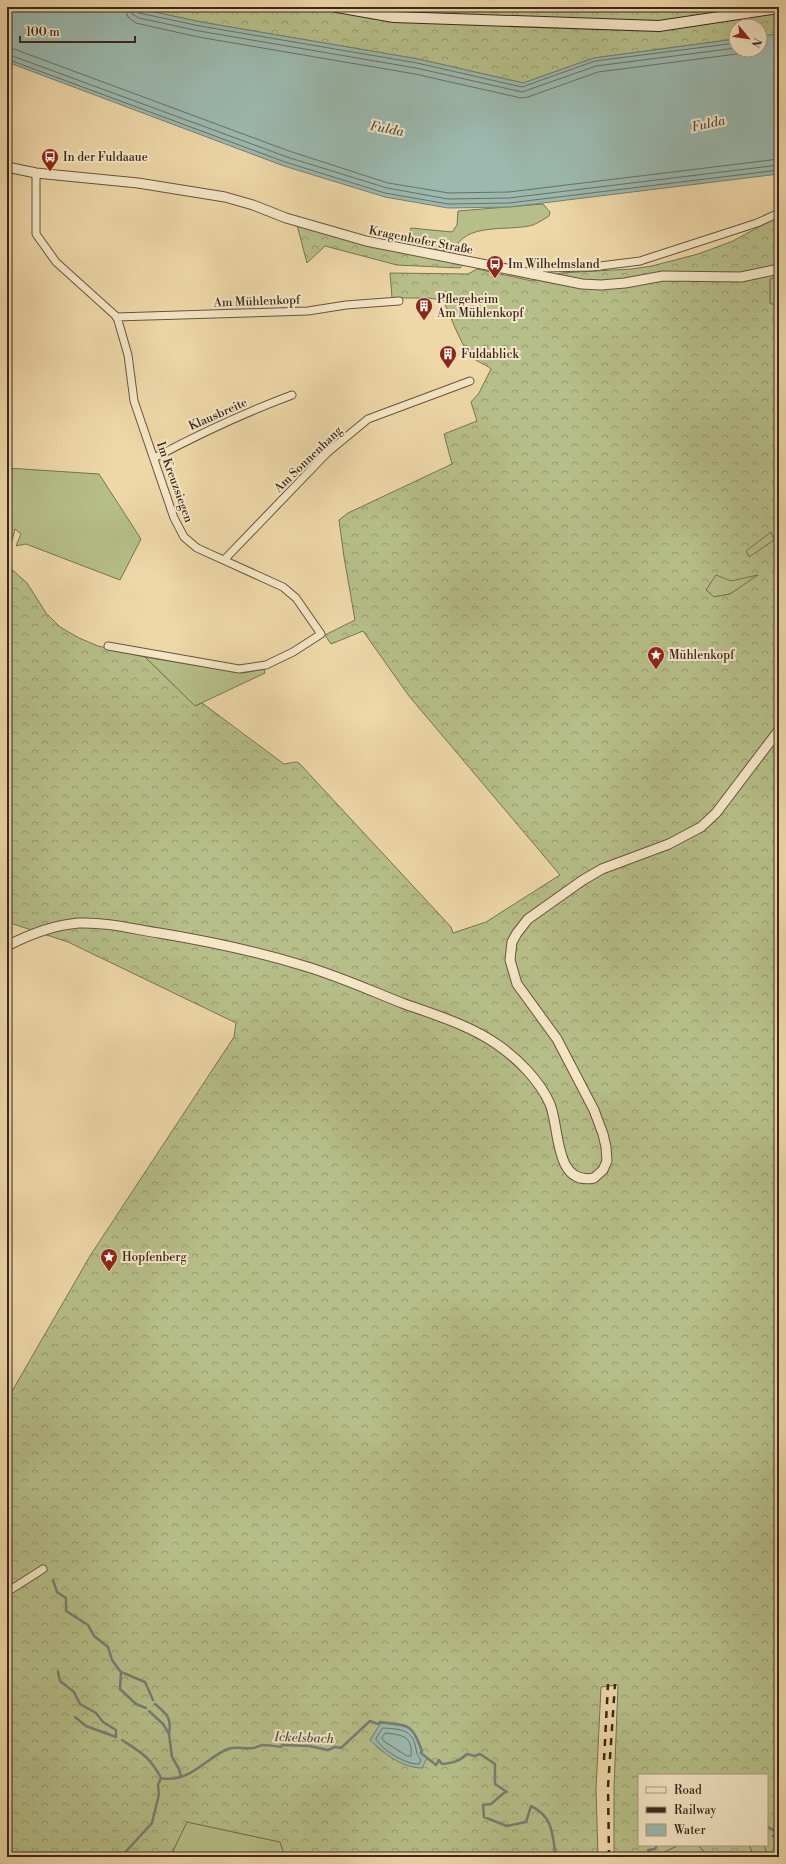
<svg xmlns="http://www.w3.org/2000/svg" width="786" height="1864" font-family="'Libre Bodoni',serif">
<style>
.grass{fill:#b6bf89;stroke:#787354}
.forest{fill:url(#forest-crowns);stroke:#787354;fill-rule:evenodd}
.water{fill:#9bb9af;stroke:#757f75}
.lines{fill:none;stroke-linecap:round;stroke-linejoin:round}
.shore{stroke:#6b7066;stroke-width:1}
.stream{stroke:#757f75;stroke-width:2.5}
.minor-casing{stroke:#685340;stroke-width:9}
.tertiary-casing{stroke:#685340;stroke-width:11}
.secondary-casing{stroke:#3b271e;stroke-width:12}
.minor{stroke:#f4e6c6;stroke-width:7}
.tertiary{stroke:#f4e6c6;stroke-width:9}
.secondary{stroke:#f4e6c6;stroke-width:10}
.rail{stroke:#3b271e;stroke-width:2.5;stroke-dasharray:7 7;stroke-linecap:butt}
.labels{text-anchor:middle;stroke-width:4;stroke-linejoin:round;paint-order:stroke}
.poi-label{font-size:12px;fill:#3b271e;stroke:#f4e6c6;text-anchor:start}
.street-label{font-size:12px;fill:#3b271e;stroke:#f4e6c6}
.water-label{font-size:13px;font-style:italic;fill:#534c42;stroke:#f4e6c6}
</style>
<defs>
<pattern id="forest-crowns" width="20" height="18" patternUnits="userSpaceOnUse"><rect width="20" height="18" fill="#b6bf89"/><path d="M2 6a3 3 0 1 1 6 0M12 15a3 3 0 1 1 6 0" fill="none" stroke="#959b6f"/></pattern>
</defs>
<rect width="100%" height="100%" fill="#eed8a8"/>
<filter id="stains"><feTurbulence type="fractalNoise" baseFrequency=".005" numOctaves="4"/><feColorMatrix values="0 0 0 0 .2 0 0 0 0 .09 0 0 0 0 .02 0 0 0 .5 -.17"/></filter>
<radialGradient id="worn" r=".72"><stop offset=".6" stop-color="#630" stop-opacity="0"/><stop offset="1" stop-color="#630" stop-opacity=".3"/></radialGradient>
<!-- grass -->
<path class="grass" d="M 543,204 L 550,212 L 549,216 C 544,219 538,223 533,225 C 509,232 463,221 454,252 L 407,245 L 411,228 L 452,232 L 457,225 L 458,211 Z
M 779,276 L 779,307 L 770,303 L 770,278 Z
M 7,468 L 99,474 L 141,539 L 120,580 L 26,544 L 16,546 L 21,534 L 15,529 L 12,541 L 7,545 Z
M 771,532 L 775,540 L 750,557 L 745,551 Z
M 716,574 L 760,575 L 730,594 L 714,597 L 706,590 Z
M 145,657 L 243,673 L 264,669 L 265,673 L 195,706 Z
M 187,1822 L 280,1842 L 285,1857 L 170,1857 Z
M 679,1845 L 698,1845 L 709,1857 L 689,1857 L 687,1855 L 676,1857 L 654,1857 Z
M 749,1845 L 764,1845 L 768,1857 L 754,1857 Z"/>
<!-- forest -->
<path class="forest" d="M 131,7 L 779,7 L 779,34 L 760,36 L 760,26 L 736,26 L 736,39 L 594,58 L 523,83 L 418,59 L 201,22 Z
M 779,216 L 779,276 L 770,279 L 770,303 L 779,307 L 779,1857 L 768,1857 L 764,1845 L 767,1845 L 767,1775 L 639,1775 L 639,1845 L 679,1845 L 654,1857 L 614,1857 L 614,1788 L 618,1685 L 601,1687 L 596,1790 L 598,1857 L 285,1857 L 280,1842 L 187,1822 L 170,1857 L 7,1857 L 7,1400 L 90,1256 L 234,1037 L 236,1023 L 68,942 L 7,922 L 7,565 L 27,583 L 46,613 L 60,627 L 79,638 L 98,646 L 145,657 L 195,706 L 202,703 L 284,764 L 296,762 L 299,763 L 451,927 L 453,933 L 486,922 L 560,875 L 409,696 L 363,631 L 331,644 L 325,635 L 355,620 L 344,557 L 339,520 L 348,513 L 452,464 L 444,434 L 477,421 L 471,402 L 479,393 L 491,369 C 484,363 475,362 469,354 C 460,342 450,315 443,300 L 428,298 L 392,298 L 390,273 L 468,274 L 477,269 L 532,281 L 561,273 L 632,269 L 652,266 L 698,254 L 733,241 ZM 771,532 L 774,540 L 749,557 L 746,551 ZM 716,575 L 731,581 L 758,575 L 730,594 L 714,597 L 706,590 ZM 381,1723 L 420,1753 L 424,1757 L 404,1764 L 379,1749 L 370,1740 Z
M 297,225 L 368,246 L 464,263 L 460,268 L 397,265 L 325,246 L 307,263 Z
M 698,1845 L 749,1845 L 754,1857 L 709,1857 Z"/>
<!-- water -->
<path class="water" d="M 7,7 L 131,7 L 201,22 L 418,59 L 523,83 L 594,58 L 736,39 L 736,50 L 760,50 L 760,36 L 779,34 L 779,174 L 510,207 L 448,208 L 385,197 L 284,166 L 7,62 Z
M 381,1723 C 408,1727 411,1723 421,1750 L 420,1753 L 427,1758 L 422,1768 C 402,1768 383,1753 370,1740 Z"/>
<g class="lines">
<!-- shore -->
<path class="shore" d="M 125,7 L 128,17 L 136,23 L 198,37 L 415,74 L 521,98 L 528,97 L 598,72 L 737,54 L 746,50
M 131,7 L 132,14 L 139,18 L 199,31 L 416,68 L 522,92 L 596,66 L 736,48
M 136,7 L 136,11 L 139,13 L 200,26 L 417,63 L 522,87 L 595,61 L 736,43
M 7,48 L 14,49 L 289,151 L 388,183 L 449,193 L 509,192 L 779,159
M 7,54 L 287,157 L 387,188 L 448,199 L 509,198 L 779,165
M 7,59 L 285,162 L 385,193 L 448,204 L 509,203 L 779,170
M 383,1728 C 400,1729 413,1729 416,1749 C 417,1754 417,1755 421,1760 L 419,1764 C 406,1765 382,1750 376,1739 Z
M 386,1733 C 402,1735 413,1736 411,1756 L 407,1756 L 385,1742 L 382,1738 Z"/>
<!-- stream -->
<path class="stream" d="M 53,1580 L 57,1592 L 66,1598 L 66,1611 L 88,1625 L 94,1636 L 108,1647 L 112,1660 L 121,1672 L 120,1689 L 136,1704 L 146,1708
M 58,1672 L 60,1681 L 74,1692 L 80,1704 L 96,1713 L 103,1722 L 116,1730 L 116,1737 L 86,1726 L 75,1717
M 121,1672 L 145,1682 L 153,1700
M 155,1704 C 167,1714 172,1718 169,1734
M 149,1711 L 163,1724 L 169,1734 L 172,1757 L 179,1769 L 181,1777
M 122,1740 C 142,1753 150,1757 161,1778
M 767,1827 L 778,1832 L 773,1836 L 779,1840
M 121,1857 L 152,1823 L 159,1794 L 158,1785 L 161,1778 C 189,1784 205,1758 228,1749 C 235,1746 245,1749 253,1748 C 256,1748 259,1746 262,1745 C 268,1745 275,1746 281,1747 L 282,1745 L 309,1746 L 328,1750 L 335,1747 L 341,1748 L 370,1721 L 378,1724 L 380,1722 C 408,1726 412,1722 422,1751 L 421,1753 L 436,1765 L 439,1760 L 442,1764 C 452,1763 459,1762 467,1754 L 475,1756 L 480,1754 L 495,1764 L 495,1784 L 507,1792 L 505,1792 L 491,1804 L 483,1805 L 484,1817 L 507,1826 L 526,1822 L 531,1806 C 554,1817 552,1835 556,1857
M 652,1857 L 648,1850 L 655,1849 L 657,1845"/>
<defs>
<path id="minor" d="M 36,173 L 36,234 L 56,262 L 117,317 L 128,355 L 134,401 L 174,518 L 184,537 L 197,548 L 283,587 L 296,598 L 321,634 L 293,652 L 266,665 L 239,669 L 108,646
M 533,275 L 542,268 L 592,267 L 640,261 L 757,223 L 779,213
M 116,317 L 308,311 L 346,305 L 399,301
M 154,458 C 199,434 244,413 292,395
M 224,560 L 328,452 L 368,419 L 470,381
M 7,1592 L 43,1569"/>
<path id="tertiary" d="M 7,167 L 36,173 L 138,183 L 225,197 L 253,205 L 286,218 L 366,241 L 582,284 L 601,285 L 625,283 L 663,276 L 741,277 L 779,269
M 7,946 C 30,934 53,925 79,923 C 106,922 133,929 159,933 C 207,941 255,951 301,965 C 336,975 369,990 402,1003 C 435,1015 470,1025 498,1045 C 518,1059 540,1081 550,1104 C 560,1128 554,1186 594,1178 L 603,1170 L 607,1161 L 606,1147 L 603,1134 L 594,1110 L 557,1039 L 517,984 L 510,960 L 512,942 L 517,933 L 528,919 L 583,880 L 602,869 L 669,844 L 701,827 L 716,813 L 779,730"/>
<path id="secondary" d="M 337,7 L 394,17 L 659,26 L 779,8"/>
</defs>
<!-- minor casing -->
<use href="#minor" class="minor-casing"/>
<!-- tertiary casing -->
<use href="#tertiary" class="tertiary-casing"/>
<!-- secondary casing -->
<use href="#secondary" class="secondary-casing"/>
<!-- minor -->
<use href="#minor" class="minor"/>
<!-- tertiary -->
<use href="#tertiary" class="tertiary"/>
<!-- secondary -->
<use href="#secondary" class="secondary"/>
<!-- rail -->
<path class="rail" d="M 604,1760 L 608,1684
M 609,1857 L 608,1787 L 615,1684"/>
</g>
<!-- icons -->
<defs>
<symbol id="bus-pin" viewBox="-11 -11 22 30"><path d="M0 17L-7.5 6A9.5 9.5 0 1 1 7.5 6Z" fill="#8f2418" stroke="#f4e6c6"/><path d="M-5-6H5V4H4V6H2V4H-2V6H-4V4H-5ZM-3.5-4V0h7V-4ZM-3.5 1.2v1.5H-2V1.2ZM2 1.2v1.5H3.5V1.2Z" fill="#fff"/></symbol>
<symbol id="building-pin" viewBox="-11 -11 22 30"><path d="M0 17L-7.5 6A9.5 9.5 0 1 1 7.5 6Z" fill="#8f2418" stroke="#f4e6c6"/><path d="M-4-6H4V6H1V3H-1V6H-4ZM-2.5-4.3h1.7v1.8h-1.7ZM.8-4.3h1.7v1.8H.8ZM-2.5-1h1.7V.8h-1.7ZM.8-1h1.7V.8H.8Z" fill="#fff"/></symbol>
<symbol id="sight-pin" viewBox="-11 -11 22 30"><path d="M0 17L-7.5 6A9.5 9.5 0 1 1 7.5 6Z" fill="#8f2418" stroke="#f4e6c6"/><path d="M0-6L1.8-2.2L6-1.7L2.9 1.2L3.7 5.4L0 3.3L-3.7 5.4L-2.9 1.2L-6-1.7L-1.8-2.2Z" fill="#fff"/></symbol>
</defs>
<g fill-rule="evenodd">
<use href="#bus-pin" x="40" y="147" width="20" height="27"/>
<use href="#bus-pin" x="485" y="254" width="20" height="27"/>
<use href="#building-pin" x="414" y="296" width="20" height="27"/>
<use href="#building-pin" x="438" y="344" width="20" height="27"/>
<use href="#sight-pin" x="646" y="645" width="20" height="27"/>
<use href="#sight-pin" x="99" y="1247" width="20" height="27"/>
</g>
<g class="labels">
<!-- poi labels -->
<g class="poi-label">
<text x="63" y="161">In der Fuldaaue</text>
<text x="508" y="268">Im Wilhelmsland</text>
<text x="437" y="303">Pflegeheim<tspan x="437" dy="14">Am Mühlenkopf</tspan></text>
<text x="461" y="358">Fuldablick</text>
<text x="669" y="659">Mühlenkopf</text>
<text x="122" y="1261">Hopfenberg</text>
</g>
<!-- street labels -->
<g class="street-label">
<text transform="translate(421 240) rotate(11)" y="4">Kragenhofer Straße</text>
<text transform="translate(257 301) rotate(-2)" y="4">Am Mühlenkopf</text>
<text transform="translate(218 414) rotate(-24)" y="4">Klausbreite</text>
<text transform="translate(308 459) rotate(-44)" y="4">Am Sonnenhang</text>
<text transform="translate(175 482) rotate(70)" y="4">Im Kreuzsiegen</text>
</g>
<!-- water labels -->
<g class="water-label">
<text transform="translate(708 123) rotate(-12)" y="5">Fulda</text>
<text transform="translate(387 128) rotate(11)" y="5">Fulda</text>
<text transform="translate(304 1737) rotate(2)" y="5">Ickelsbach</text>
</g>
</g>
<!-- margin -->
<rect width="786" height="1864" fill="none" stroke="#eed8a8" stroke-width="24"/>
<rect x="8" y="8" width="770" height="1848" fill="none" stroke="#3b271e" stroke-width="2"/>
<rect x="12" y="12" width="762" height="1840" fill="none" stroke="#3b271e"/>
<!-- legend -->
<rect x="638" y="1774" width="130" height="72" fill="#f4e6c6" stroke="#aa9a83"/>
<rect x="646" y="1787" width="20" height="6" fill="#f4e6c6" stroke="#aa9a83"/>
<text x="674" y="1794" font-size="12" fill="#3b271e">Road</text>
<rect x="646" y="1807" width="20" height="6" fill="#3b271e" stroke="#aa9a83"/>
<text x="674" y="1814" font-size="12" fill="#3b271e">Railway</text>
<rect x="646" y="1824" width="20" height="12" fill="#9bb9af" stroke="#aa9a83"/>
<text x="674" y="1834" font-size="12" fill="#3b271e">Water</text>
<!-- north arrow -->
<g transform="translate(748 38) rotate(119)"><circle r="19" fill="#f4e6c6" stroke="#aa9a83"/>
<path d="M0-3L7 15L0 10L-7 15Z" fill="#8f2418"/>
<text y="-6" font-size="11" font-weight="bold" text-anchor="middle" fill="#3b271e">N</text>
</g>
<!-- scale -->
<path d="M20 36v6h115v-6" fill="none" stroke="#3b271e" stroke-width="2"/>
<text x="26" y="36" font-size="12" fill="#3b271e" stroke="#f4e6c6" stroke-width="3" paint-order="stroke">100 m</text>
<rect width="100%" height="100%" filter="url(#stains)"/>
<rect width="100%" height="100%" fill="url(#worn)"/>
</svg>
